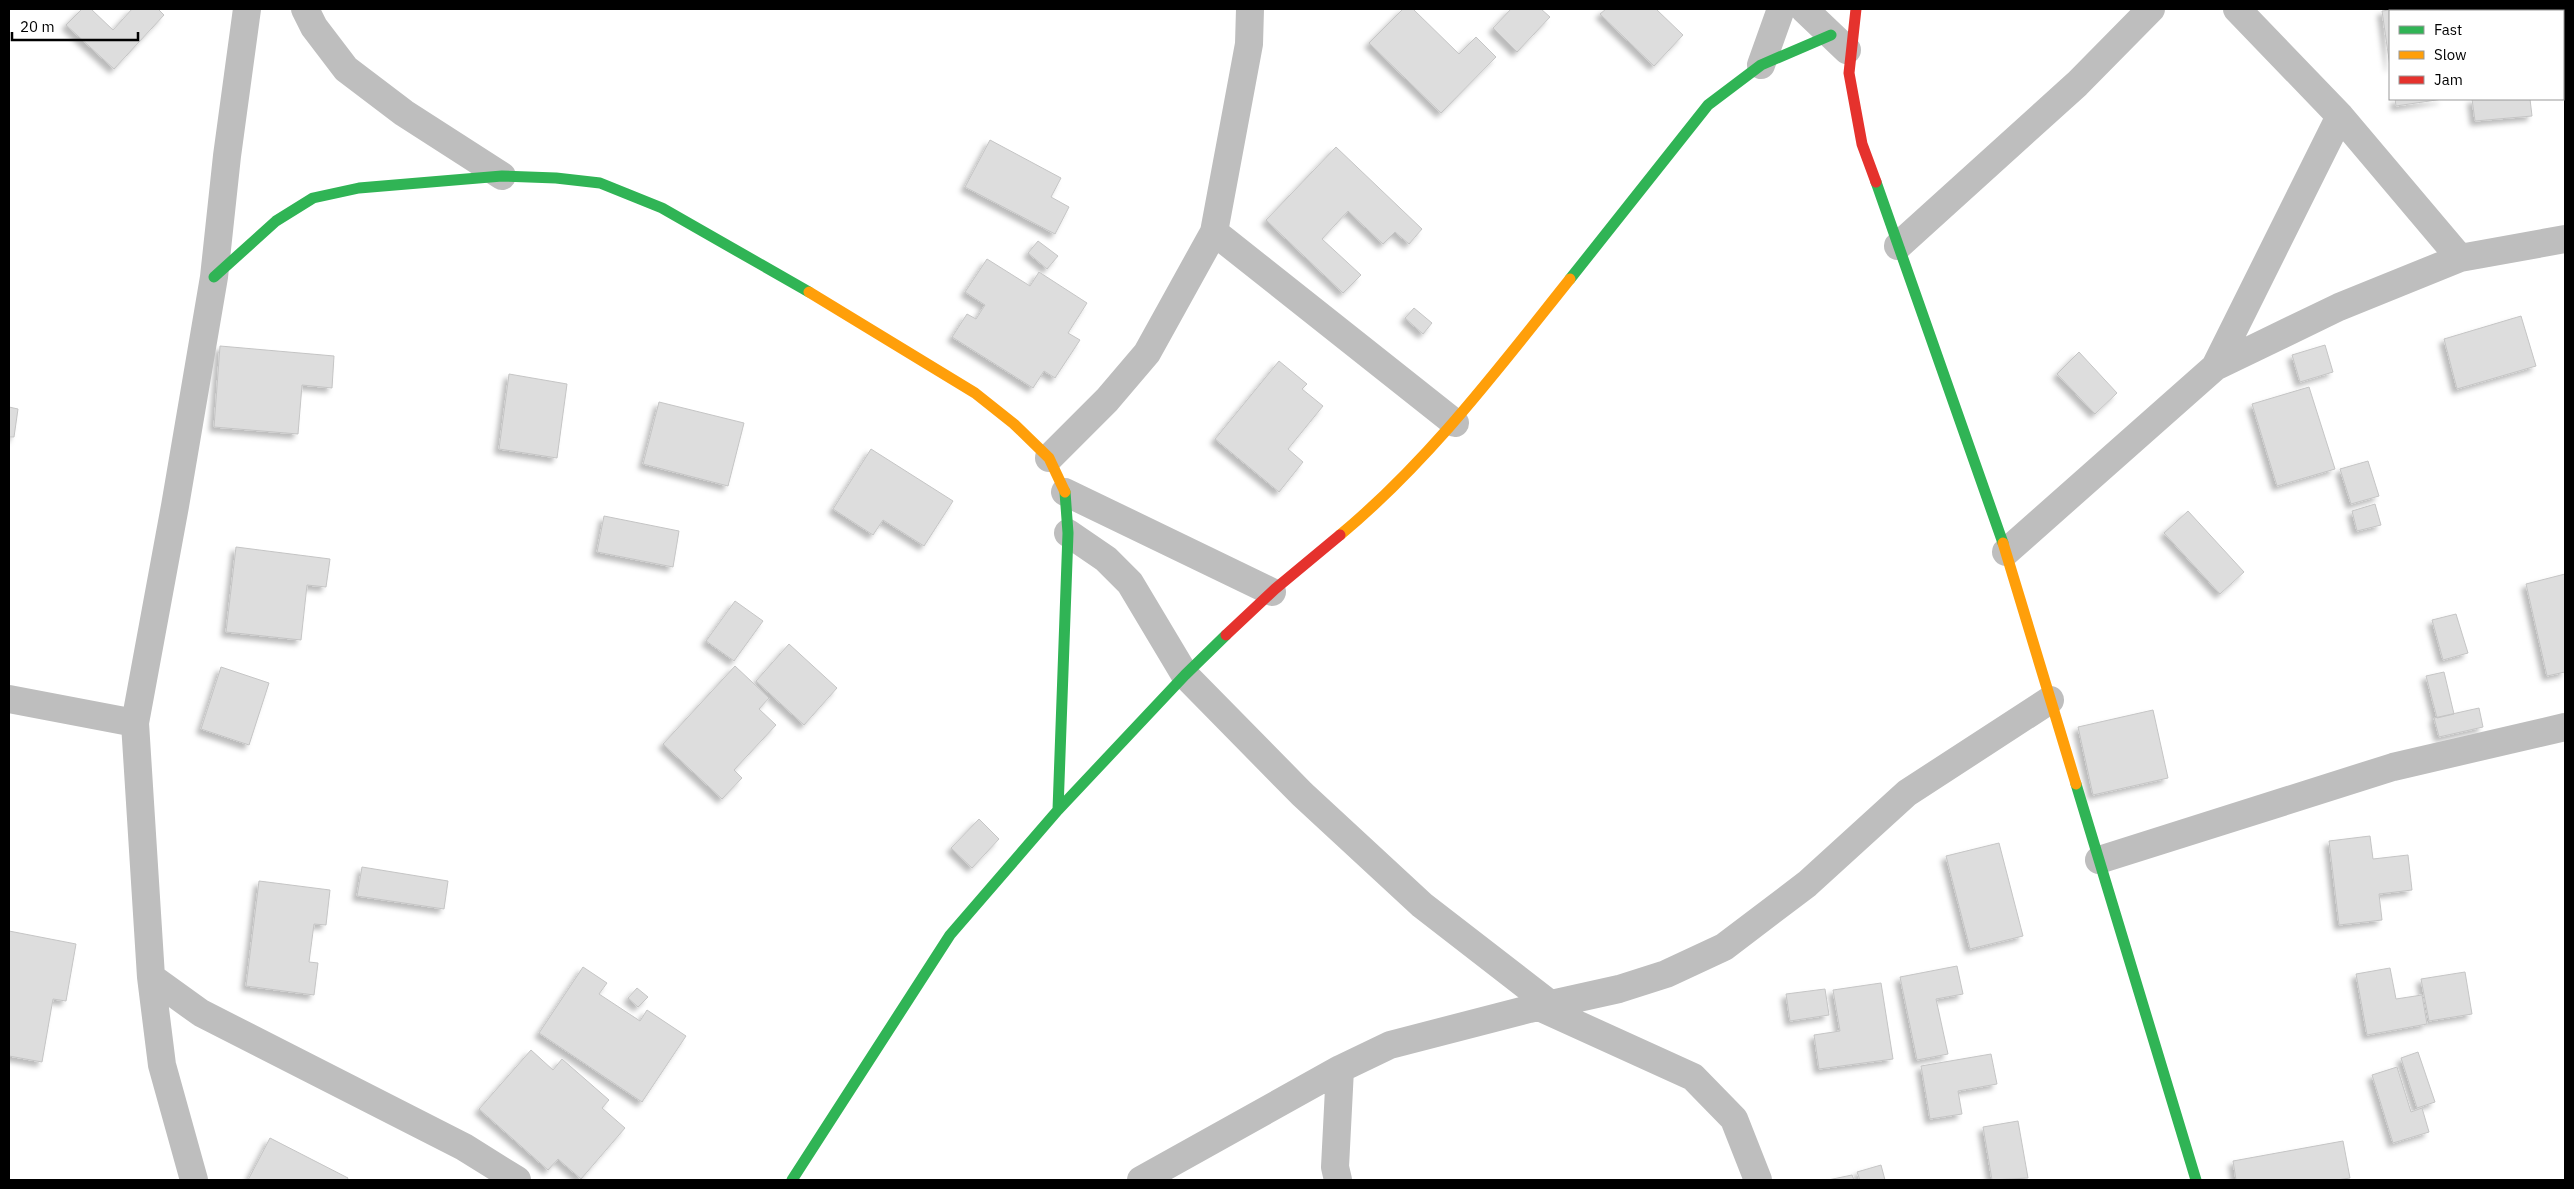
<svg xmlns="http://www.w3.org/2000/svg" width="2574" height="1189" font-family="'IBM Plex Sans',sans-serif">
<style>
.building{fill:#ddd;stroke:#c5c5c5;filter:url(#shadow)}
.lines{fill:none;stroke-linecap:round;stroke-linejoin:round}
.street{stroke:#bebebe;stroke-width:28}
.fast{stroke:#30b455;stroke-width:11}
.slow{stroke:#ff9f0a;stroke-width:11}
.jam{stroke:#e5322d;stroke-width:11}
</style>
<defs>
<filter id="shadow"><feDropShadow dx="-4.5" dy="4.5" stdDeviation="2.5" flood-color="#0004"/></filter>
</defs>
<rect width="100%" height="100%" fill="#fff"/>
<!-- building -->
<path class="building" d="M 82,9 L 91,9 L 113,30 L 132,9 L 158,9 L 164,15 L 114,69 L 66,25 Z
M 1403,9 L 1413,9 L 1459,54 L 1476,37 L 1496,57 L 1441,113 L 1369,43 Z
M 1511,9 L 1541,9 L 1550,17 L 1517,52 L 1493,28 Z
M 1606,9 L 1656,9 L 1683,35 L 1654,66 L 1600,14 Z
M 2396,9 L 2455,9 L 2455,11 L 2390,11 L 2390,67 L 2382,11 Z
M 2395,99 L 2443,99 L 2396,106 Z
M 2472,99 L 2530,99 L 2532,116 L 2475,121 Z
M 990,140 L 1061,178 L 1051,197 L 1069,207 L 1055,234 L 965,187 Z
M 1336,147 L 1422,229 L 1409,244 L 1395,232 L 1383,244 L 1348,211 L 1322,239 L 1361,275 L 1343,293 L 1266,220 Z
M 1038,241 L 1058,256 L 1047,269 L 1028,253 Z
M 987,259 L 1030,286 L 1039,272 L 1087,303 L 1068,333 L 1080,340 L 1055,378 L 1044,371 L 1033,388 L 952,337 L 967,314 L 976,319 L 985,305 L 965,292 Z
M 1414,308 L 1432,323 L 1423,334 L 1405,318 Z
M 2521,316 L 2536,366 L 2457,389 L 2444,339 Z
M 2325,345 L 2333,372 L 2300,382 L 2292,355 Z
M 220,346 L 334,356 L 332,388 L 302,385 L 298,434 L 214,427 Z
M 2079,352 L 2117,393 L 2095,414 L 2057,374 Z
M 1279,361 L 1307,384 L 1302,389 L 1323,406 L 1288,449 L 1303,462 L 1279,492 L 1215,439 Z
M 509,374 L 567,384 L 557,458 L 499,449 Z
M 2309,387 L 2335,469 L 2277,486 L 2252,404 Z
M 659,402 L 744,423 L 728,486 L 643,464 Z
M 9,407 L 18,409 L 14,437 L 9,437 Z
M 871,449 L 953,501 L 924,546 L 883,520 L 873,535 L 833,509 Z
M 2368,461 L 2379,496 L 2351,504 L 2340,469 Z
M 2375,504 L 2381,525 L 2357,531 L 2352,511 Z
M 2188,511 L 2244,572 L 2220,594 L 2164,533 Z
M 604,516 L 679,531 L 673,567 L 597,552 Z
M 236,547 L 330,559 L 326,587 L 307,585 L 301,640 L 226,632 Z
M 2565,574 L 2565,672 L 2547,676 L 2526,584 Z
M 735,601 L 763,621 L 734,661 L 706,641 Z
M 2456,614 L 2468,653 L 2443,660 L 2432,620 Z
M 789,644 L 837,688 L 804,725 L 756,681 Z
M 735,666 L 769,698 L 759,709 L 776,725 L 734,770 L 742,778 L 722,799 L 663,744 Z
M 221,667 L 269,683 L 249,745 L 201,729 Z
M 2444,672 L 2454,714 L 2437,718 L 2426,676 Z
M 2479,708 L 2483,727 L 2439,737 L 2434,718 Z
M 2153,710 L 2168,778 L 2093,795 L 2078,727 Z
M 979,819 L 999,839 L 972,868 L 951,848 Z
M 2370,836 L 2373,859 L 2408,855 L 2412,890 L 2379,894 L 2382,920 L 2339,925 L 2329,841 Z
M 1999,843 L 2023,936 L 1970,949 L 1946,856 Z
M 362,867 L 448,881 L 444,909 L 357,896 Z
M 259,881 L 330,890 L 326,925 L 314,924 L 309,962 L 318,963 L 314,995 L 246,986 Z
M 9,931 L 76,944 L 66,1001 L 53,999 L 42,1062 L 9,1056 Z
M 1957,966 L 1963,994 L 1936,999 L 1948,1054 L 1917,1060 L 1900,977 Z
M 583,967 L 607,983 L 599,994 L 640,1021 L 647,1010 L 686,1036 L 642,1102 L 539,1033 Z
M 2390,968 L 2396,999 L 2422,995 L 2427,1024 L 2367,1035 L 2356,974 Z
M 2465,972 L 2472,1014 L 2429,1021 L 2421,979 Z
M 1881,983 L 1893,1059 L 1819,1069 L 1814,1035 L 1840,1031 L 1833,990 Z
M 637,988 L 648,997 L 638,1007 L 628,998 Z
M 1825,989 L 1829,1015 L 1790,1021 L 1786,994 Z
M 531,1050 L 553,1070 L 562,1059 L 609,1100 L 602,1108 L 625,1128 L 581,1179 L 558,1159 L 548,1170 L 479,1109 Z
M 2418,1052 L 2435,1102 L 2417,1108 L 2401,1058 Z
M 1991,1054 L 1997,1084 L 1958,1091 L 1962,1114 L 1930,1119 L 1921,1066 Z
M 2397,1067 L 2411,1112 L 2422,1108 L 2429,1132 L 2393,1143 L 2372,1075 Z
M 2018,1121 L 2028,1178 L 1992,1180 L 1983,1127 Z
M 270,1138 L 348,1178 L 347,1180 L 248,1180 Z
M 2343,1141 L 2350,1178 L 2337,1180 L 2236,1180 L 2233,1161 Z
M 1881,1165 L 1885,1180 L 1860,1180 L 1857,1172 Z
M 1852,1175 L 1854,1180 L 1828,1180 Z"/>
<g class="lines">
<!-- street -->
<path class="street" d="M 305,9 L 314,27 L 346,69 L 404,113 L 502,176
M 1804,9 L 1847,50
M 2237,9 L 2340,116 L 2460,258
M 1761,65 L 1781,9
M 1214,232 L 1455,423
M 1898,246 L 2077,84 L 2151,9
M 2215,367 L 2340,116
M 1049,458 L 1107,400 L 1147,353 L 1214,232 L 1249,44 L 1250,9
M 1065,492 L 1272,592
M 1068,533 L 1106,559 L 1130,583 L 1185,675 L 1302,794 L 1422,905 L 1550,1004
M 2006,552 L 2215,367 L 2339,307 L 2460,258 L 2565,239
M 9,699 L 135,723
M 2099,860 L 2393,767 L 2565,727
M 151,977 L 201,1013 L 464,1147 L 517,1180
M 1539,1007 L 1693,1077 L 1734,1119 L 1758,1180
M 194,1180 L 162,1065 L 151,977 L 135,723 L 175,506 L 214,277 L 227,156 L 247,9
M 1141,1180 L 1340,1069 L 1390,1045 L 1529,1009 L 1619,989 L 1666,974 L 1724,947 L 1807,884 L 1907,793 L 2050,700
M 1338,1180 L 1335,1167 L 1340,1069"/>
<!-- fast -->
<path class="fast" d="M 1876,182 L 2003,543
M 214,277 L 276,221 L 313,198 L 359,188 L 502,176 L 556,178 L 600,183 L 662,208 L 809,292
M 1570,279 L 1708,105 L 1761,65 L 1831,35
M 2076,784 L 2196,1180
M 1058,810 L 1068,533 L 1065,492
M 792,1180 L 950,935 L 1058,810 L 1185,675 L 1226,635"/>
<!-- slow -->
<path class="slow" d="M 809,292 L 975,393 L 1014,424 L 1049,458 L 1065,492
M 1340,535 C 1429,461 1498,369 1570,279
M 2003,543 L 2076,784"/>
<!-- jam -->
<path class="jam" d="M 1856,9 L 1849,73 L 1862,144 L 1876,182
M 1226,635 L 1275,589 L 1340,535"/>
</g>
<!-- border -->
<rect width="2574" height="1189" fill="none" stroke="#000000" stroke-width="20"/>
<!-- legend -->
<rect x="2389" y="10" width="175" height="90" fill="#ffffff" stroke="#999999"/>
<rect x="2399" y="26" width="25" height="8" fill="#30b455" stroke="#999999"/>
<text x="2434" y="35" font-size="15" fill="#000000">Fast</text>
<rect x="2399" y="51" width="25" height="8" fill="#ff9f0a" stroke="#999999"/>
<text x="2434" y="60" font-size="15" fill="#000000">Slow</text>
<rect x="2399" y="76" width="25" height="8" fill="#e5322d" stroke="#999999"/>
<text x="2434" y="85" font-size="15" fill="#000000">Jam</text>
<!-- scale -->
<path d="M12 32v8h126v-8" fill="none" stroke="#000000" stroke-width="2.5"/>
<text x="20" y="32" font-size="15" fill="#000000" stroke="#ffffff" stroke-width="4" paint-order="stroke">20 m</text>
</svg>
